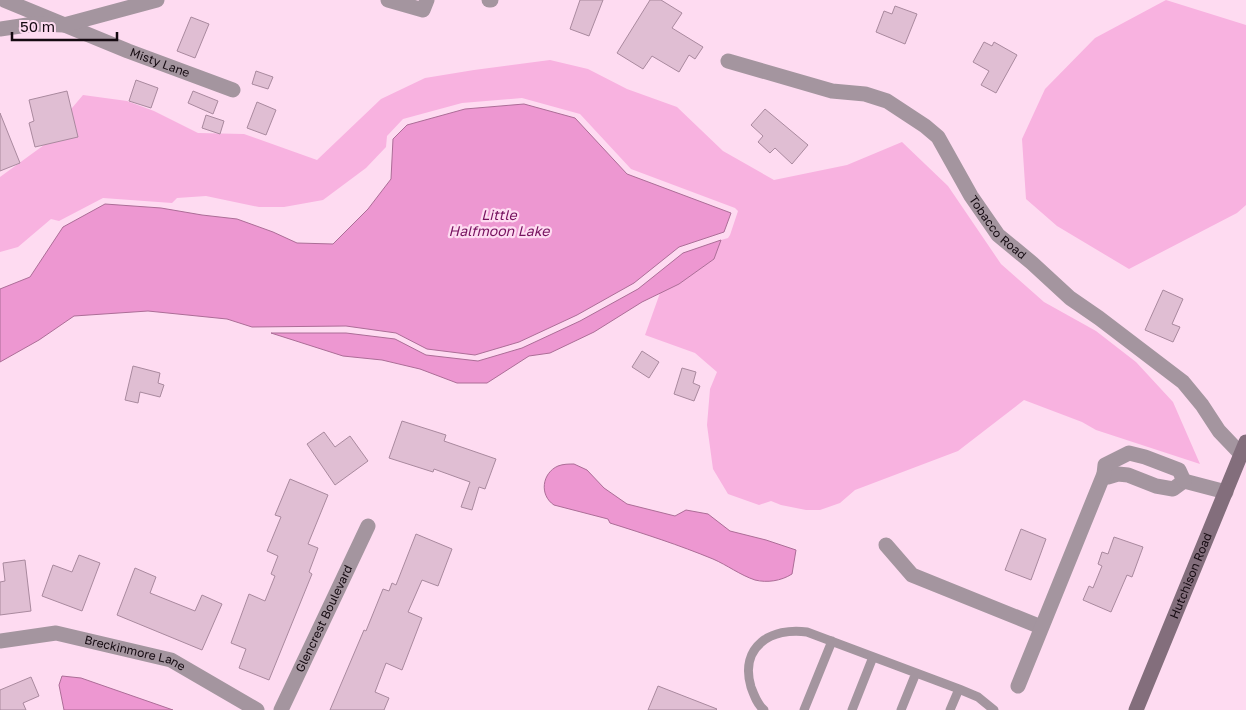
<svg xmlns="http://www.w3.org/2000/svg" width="1246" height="710" font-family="'Golos Text',sans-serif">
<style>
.green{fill:#f8b2e0}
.water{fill:#ed97d1;stroke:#ac6d97}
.building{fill:#e0bed3;stroke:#a9899e}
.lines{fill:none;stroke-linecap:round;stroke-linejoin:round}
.lane{stroke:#a4959f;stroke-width:9}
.street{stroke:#a4959f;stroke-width:15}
.secondary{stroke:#836e7c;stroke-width:15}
.labels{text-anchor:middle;stroke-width:4.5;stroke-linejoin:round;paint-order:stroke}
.street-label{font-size:12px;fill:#150a11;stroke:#fedbf1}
.water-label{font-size:14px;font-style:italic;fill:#76115e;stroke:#fedbf1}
</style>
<rect width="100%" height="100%" fill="#fedbf1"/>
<!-- green -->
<path class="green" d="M 1166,0 L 1246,25 L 1246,205 L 1237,213 L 1129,269 L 1057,226 L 1026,199 L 1022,139 L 1045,89 L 1095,38 Z
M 550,60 L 588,69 L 627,89 L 677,107 L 723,151 L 774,180 L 847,165 L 902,142 L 948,186 L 1001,264 L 1044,302 L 1096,331 L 1136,362 L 1173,402 L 1200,464 L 1096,430 L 1082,422 L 1024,400 L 958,451 L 855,490 L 840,503 L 820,510 L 806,510 L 781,505 L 771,501 L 759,505 L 728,494 L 713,469 L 707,425 L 710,389 L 717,372 L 695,353 L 645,335 L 660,293 L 679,284 L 714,259 L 721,240 L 728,238 L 730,235 L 738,211 L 735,208 L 631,169 L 580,114 L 522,98 L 462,103 L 403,119 L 387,136 L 386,147 L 366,168 L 323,200 L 284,207 L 259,207 L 206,196 L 177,198 L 172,203 L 103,198 L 59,221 L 51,219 L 18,247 L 0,252 L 0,177 L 44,145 L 55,128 L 83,95 L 127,101 L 154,111 L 198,133 L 244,134 L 317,160 L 381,99 L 425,78 L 474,70 Z"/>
<!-- water -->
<path class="water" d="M 524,104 L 575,118 L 627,174 L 731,213 L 724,232 L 679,247 L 634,283 L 577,315 L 519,342 L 475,355 L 427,349 L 396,333 L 346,326 L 252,327 L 227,319 L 148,311 L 74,316 L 39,340 L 0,362 L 0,289 L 30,277 L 63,227 L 105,204 L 161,208 L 202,215 L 237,219 L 273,232 L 297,243 L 333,244 L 368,209 L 391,179 L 393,139 L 407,125 L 465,109 Z
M 721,240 L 714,259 L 679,284 L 642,302 L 594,332 L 550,353 L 529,356 L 487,383 L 457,383 L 420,369 L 382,360 L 343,356 L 271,333 L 346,333 L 395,339 L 426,355 L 478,361 L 522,348 L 580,321 L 638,289 L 683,253 Z
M 574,464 L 587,470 L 604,488 L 627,504 L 675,516 L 686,510 L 708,514 L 730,531 L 766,540 L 796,550 L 792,574 C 781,581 767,583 755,580 C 740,575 727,565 713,559 C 679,545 645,534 610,523 L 608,519 L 554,505 C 539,495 542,473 558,466 C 563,464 569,464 574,464 Z
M 62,676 L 81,678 L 173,710 L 64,710 L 59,685 Z"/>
<!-- building -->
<path class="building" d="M 580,0 L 603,0 L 589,36 L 570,29 Z
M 650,0 L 661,0 L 682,13 L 672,28 L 703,47 L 695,59 L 689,55 L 679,72 L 652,56 L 643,69 L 617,53 Z
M 895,6 L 917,14 L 905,44 L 876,32 L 884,11 L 892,14 Z
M 191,17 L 209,24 L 195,58 L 177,51 Z
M 984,42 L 992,46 L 994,42 L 1017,55 L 996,93 L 981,85 L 989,71 L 973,62 Z
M 256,71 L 273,77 L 268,89 L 252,84 Z
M 136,80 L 158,88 L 151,108 L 129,101 Z
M 67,91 L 78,137 L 35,147 L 29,123 L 34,121 L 29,100 Z
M 193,91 L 218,101 L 213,114 L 188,103 Z
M 257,102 L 276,110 L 266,135 L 247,128 Z
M 765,109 L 808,145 L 792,164 L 775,148 L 770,153 L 758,142 L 763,136 L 751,125 Z
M 0,113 L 20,163 L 0,171 Z
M 206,115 L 224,121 L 220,134 L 202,128 Z
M 1163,290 L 1183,299 L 1172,324 L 1180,327 L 1173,342 L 1145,330 Z
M 642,351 L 659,362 L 649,378 L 632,367 Z
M 133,366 L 160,373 L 158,383 L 164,385 L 160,397 L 140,392 L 138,403 L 125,400 Z
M 682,368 L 696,372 L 693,383 L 700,386 L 694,401 L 674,394 Z
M 402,421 L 446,435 L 444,441 L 496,459 L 485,489 L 479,487 L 472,510 L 461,507 L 470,482 L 434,469 L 433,472 L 389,458 Z
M 324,432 L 335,447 L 350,436 L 368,461 L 335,485 L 307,444 Z
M 290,479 L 328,495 L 308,544 L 318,548 L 309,572 L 312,574 L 269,680 L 239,668 L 246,649 L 231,643 L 249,594 L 265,601 L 275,576 L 271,574 L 278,556 L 267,551 L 281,517 L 275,515 Z
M 1021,529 L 1046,539 L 1031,580 L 1005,570 Z
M 416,534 L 452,549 L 438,586 L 422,580 L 408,612 L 422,618 L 402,670 L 386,663 L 375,692 L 389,698 L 384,710 L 330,710 L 364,630 L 366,631 L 383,589 L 389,591 L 392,583 L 396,585 Z
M 1114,537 L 1143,547 L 1132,577 L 1127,575 L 1111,612 L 1083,600 L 1089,586 L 1093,588 L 1102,566 L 1098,564 L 1102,552 L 1108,554 Z
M 79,555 L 100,563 L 82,611 L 42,596 L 53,565 L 72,572 Z
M 25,560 L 31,611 L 0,615 L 0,582 L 5,581 L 3,563 Z
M 135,568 L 156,577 L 150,593 L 195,611 L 202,595 L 222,604 L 202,650 L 117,615 Z
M 31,677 L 39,696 L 23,703 L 26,710 L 0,710 L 0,690 Z
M 658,686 L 717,709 L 716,710 L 648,710 Z"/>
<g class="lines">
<!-- lane -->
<path class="lane" d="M 764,710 C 757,704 754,695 751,687 C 739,646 772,627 807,632 L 959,689 L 978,697 L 994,710
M 804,710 L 832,641
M 852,710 L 873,657
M 901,710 L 916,673
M 950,710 L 959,689"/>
<!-- street -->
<g class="street">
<path id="s1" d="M 4,0 L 128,51 L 233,90"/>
<path d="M 388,0 L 423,10 L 427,0"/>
<path d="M 489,0 L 491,0"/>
<path d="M 0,29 L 34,24 L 64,25 L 157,0"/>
<path id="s2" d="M 728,61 L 832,91 L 865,94 L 887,101 L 925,126 L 938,137 L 971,196 L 998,235 L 1032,263 L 1070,298 L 1099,318 L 1183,382 L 1202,405 L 1219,431 L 1241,454"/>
<path d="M 1104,474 L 1108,477 L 1118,474 L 1128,475 L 1156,486 L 1173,489 L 1184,481"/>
<path d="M 1184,481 L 1226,492"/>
<path d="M 886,545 L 912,575 L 1041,627"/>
<path id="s3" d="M 0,641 L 56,633 L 171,660 L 257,710"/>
<path d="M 1018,686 L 1104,474 L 1105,465 L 1129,453 L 1145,457 L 1179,470 L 1184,481"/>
<path id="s4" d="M 281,710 L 368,526"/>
</g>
<!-- secondary -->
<path class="secondary" id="s5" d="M 1136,710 L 1246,442"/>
</g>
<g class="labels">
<!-- street labels -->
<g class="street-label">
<text dy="4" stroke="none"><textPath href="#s1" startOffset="168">Misty Lane</textPath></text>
<text dy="4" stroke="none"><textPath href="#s2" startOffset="336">Tobacco Road</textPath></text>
<text dy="4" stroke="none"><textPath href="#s5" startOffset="145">Hutchison Road</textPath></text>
<text dy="4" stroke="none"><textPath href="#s4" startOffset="101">Glencrest Boulevard</textPath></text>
<text dy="4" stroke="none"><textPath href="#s3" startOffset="138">Breckinmore Lane</textPath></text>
</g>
<!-- water labels -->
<g class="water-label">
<text x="499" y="220">Little<tspan x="499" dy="16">Halfmoon Lake</tspan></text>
</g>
</g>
<!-- scale -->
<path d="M12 32v8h105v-8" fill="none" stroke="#150a11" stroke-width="2.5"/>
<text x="20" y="32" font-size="15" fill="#150a11" stroke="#fedbf1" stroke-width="4" paint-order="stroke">50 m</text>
</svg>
